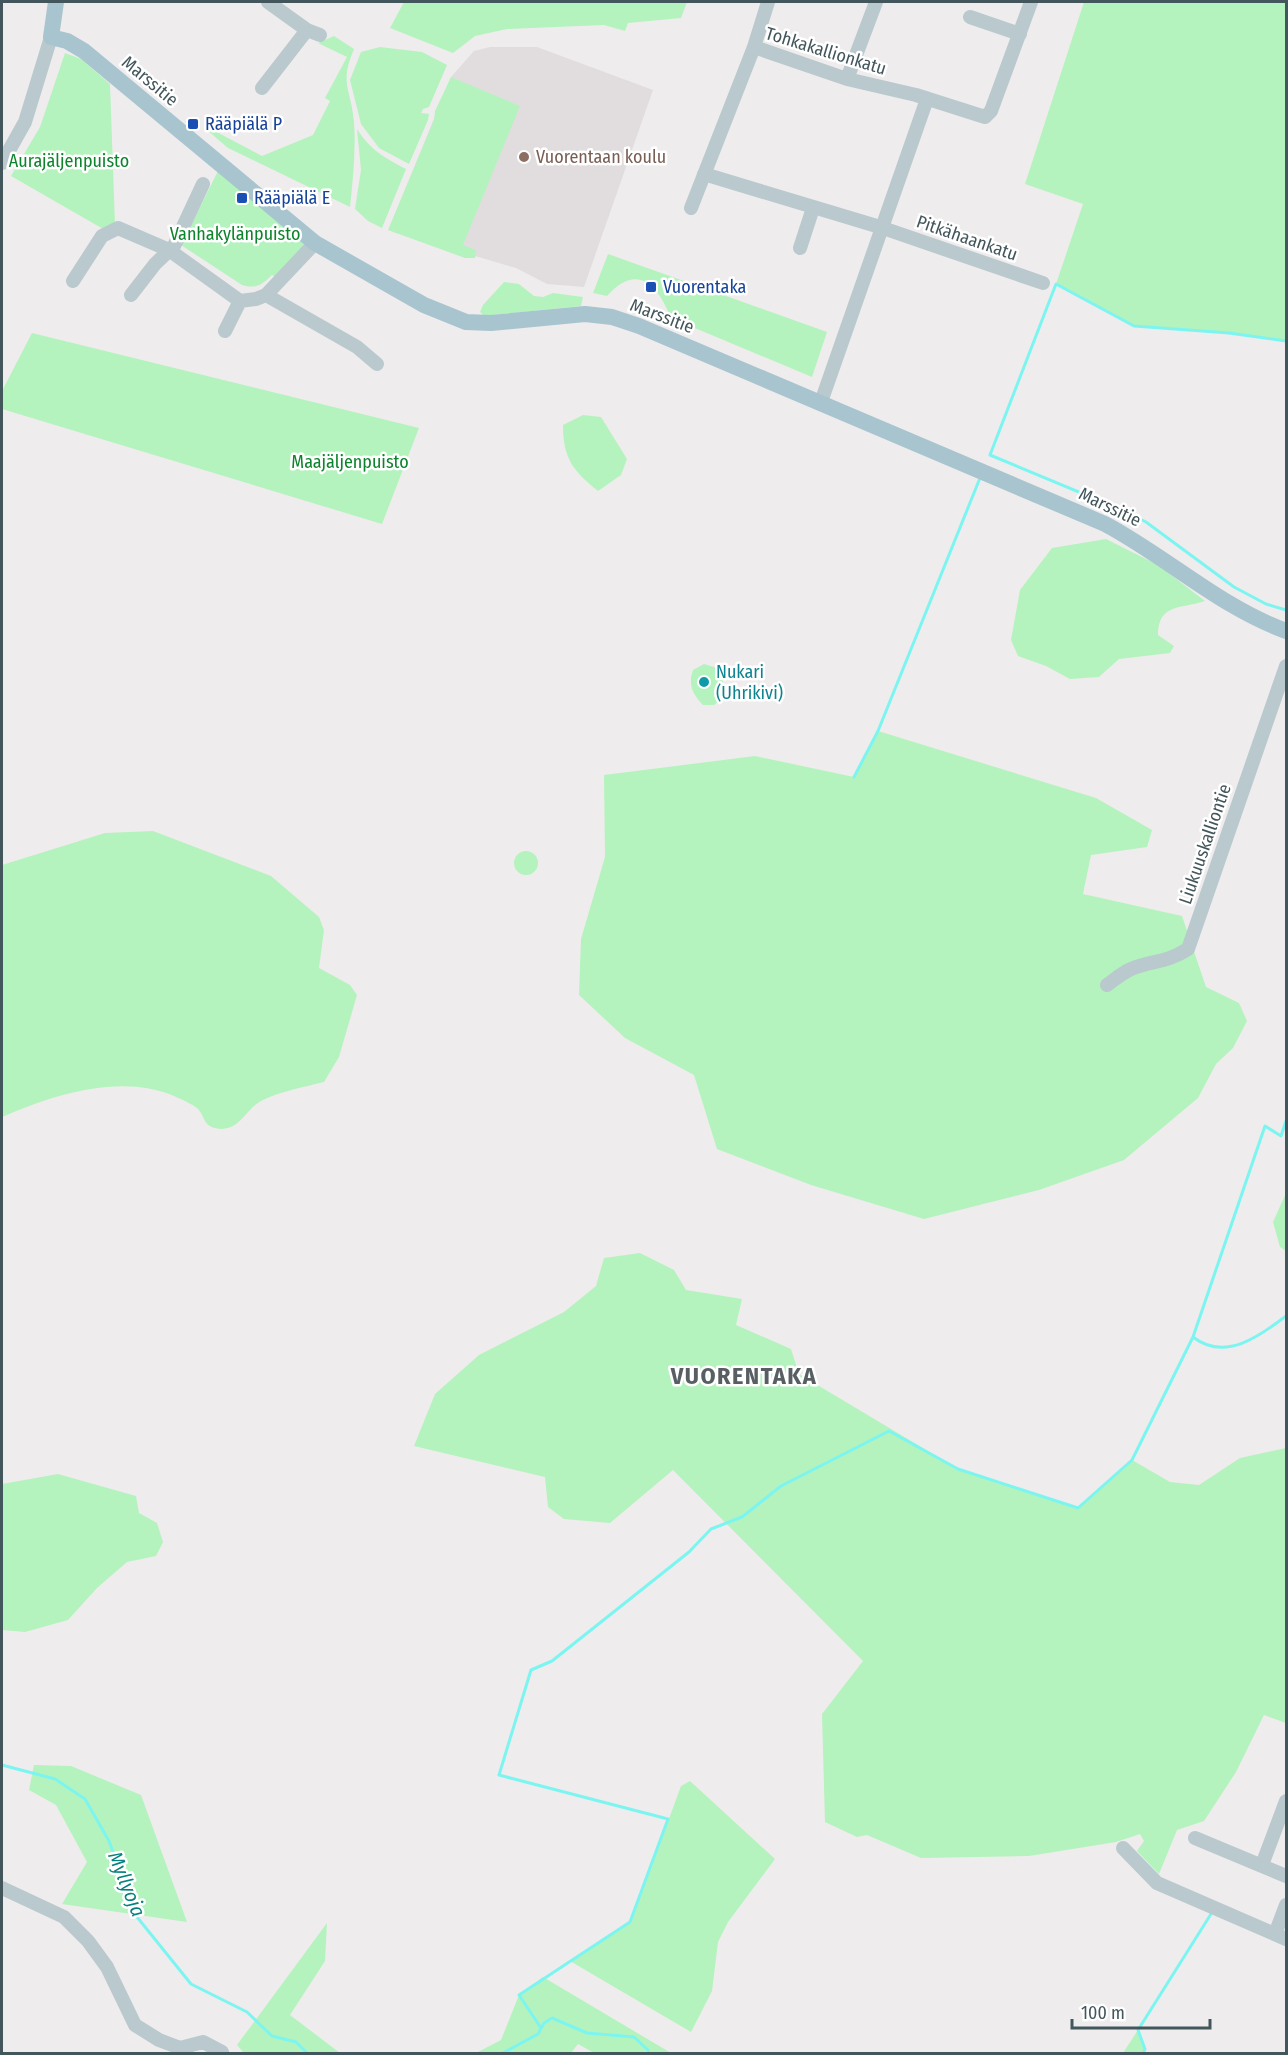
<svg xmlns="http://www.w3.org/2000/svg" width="1288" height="2055" font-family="'Fira Sans Condensed',sans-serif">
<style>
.education{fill:#e1dddf}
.green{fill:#b4f3bd}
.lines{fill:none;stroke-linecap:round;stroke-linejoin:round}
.stream{stroke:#7cf5f1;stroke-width:3}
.minor{stroke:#b9c9ce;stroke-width:14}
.major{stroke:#a8c5cf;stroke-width:16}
.transit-dot{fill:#1a4fb4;stroke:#fff;stroke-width:2}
.education-dot{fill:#8d6e63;stroke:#fff;stroke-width:2}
.culture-dot{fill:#0f9aa8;stroke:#fff;stroke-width:2}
.labels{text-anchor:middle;stroke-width:5;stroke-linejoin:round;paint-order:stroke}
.street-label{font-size:18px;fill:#43565b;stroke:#fff}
.transit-label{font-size:18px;fill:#164399;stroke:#fff;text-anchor:start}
.education-label{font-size:18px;fill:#785e54;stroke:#fff;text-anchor:start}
.park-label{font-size:18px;fill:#0d842c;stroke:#fff}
.culture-label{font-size:18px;fill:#0d838f;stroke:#fff;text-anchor:start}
.water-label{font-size:20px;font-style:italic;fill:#05817e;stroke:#fff}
.district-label{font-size:24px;font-weight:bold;letter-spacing:1.5px;fill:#585f62;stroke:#fff}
</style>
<rect width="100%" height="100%" fill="#efeced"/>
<!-- education -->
<path class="education" d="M 490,47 L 537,47 L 653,90 L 584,287 L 547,284 L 516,268 L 393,232 L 391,224 L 451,77 L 474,51 Z"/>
<!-- green -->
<path class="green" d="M 404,2 L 687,2 L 681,18 L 628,23 L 625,31 L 604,25 L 507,29 L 475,36 L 453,53 L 390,28 Z
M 1084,2 L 1286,2 L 1286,341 L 1229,333 L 1134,326 L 1056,284 L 1083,204 L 1025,184 Z
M 334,36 L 354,49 C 339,84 351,88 354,122 C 356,149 353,179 350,207 L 228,148 L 206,129 L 209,128 L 262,156 L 313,135 L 330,101 L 325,98 L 347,57 L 318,43 Z
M 380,47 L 422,52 L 447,65 L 429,107 L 423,109 L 421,113 L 429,114 L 428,120 L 409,164 L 379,148 L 361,124 L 350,80 L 361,52 Z
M 65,53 L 81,59 L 110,84 L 115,225 L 105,230 L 11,176 L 40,127 Z
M 451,77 L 520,106 L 463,245 L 476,250 L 475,258 L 465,258 L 388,230 L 434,120 L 435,111 Z
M 357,129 C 370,150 385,158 406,169 L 382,228 L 368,221 L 355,209 L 361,170 Z
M 218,171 L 305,245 L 275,277 L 272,275 C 262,285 256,289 242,285 L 181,245 Z
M 608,254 L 827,332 L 812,377 L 671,318 C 658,285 637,262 607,296 L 593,293 Z
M 504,282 L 519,284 L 534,296 L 543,297 L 553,293 L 583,297 L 581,306 L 484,316 L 480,312 L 483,305 Z
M 32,333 L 419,428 L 382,524 L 2,409 L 2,391 Z
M 583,415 L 601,417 L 627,459 L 621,475 L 598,491 C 573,471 563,458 563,425 Z
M 1106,539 L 1158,565 L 1205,601 C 1182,609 1158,603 1158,635 L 1174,646 L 1170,653 L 1119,659 L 1099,677 L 1070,679 L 1046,666 L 1018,656 L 1011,640 L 1020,590 L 1052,548 Z
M 704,664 L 717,668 L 724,675 L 720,700 L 714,705 L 703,705 C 692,693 688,685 693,670 Z
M 878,731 L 1096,798 L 1152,830 L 1147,847 L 1091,855 L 1083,894 L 1182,916 L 1206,987 L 1239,1003 L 1247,1021 L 1233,1048 L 1216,1064 L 1198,1098 L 1124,1160 L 1039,1190 L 924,1219 L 811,1185 L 717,1149 L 694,1075 L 625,1038 L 579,995 L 581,939 L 605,857 L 604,775 L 755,756 L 854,777 Z
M 153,831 L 271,876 L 319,917 L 324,930 L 319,968 L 350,985 L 357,995 L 339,1057 L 324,1082 C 304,1087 282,1091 263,1100 C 245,1108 240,1134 215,1128 C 204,1126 204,1115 198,1109 C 193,1104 180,1099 174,1096 C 120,1073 53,1095 2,1117 L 2,865 L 105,833 Z
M514 863a12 12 0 1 1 24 0a12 12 0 1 1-24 0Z
M 1286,1193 L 1286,1251 L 1280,1247 L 1273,1222 Z
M 640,1253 L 674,1270 L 686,1290 L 742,1299 L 736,1325 L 791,1349 L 799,1374 L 958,1469 L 1078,1507 L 1132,1460 L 1170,1482 L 1199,1485 L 1240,1458 L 1286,1448 L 1286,1723 L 1264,1715 L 1236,1772 L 1204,1821 L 1177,1830 L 1159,1874 L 1137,1851 L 1144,1841 L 1140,1834 L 1116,1842 L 1029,1856 L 921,1858 L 867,1835 L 857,1837 L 825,1822 L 822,1714 L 863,1661 L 673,1470 L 610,1523 L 564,1519 L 548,1507 L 545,1477 L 414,1446 L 435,1394 L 479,1355 L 564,1312 L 596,1286 L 604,1258 Z
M 58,1474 L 136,1496 L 139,1513 L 157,1523 L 163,1542 L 156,1556 L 127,1562 L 97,1588 L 68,1620 L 25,1632 L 2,1630 L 2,1484 Z
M 34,1765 L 71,1766 L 141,1795 L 187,1922 L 62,1904 L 87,1862 L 56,1805 L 29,1790 Z
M 690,1781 L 775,1859 L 728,1922 L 718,1942 L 712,1991 L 691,2032 L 570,1961 L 631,1922 L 681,1786 Z
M 327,1923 L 325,1961 L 290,2015 L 340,2053 L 244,2053 L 237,2045 Z
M 543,1977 L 671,2053 L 594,2053 L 578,2044 L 571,2053 L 476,2053 L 501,2040 L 519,1995 Z
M 1138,2030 L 1145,2049 L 1143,2053 L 1123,2053 Z"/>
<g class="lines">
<!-- stream -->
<path class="stream" d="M 1286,341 L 1229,333 L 1134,326 L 1056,284 L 990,455 L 1122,510 L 1146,522 L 1234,587 L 1266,604 L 1286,610
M 854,777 L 878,731 L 980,478
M 1193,1337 L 1265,1126 L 1281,1136 L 1286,1121
M 2,1765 L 55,1779 L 85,1799 L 109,1841 L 137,1917 L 191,1984 L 247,2012 L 272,2036 L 296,2042 L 308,2054
M 541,2028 L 519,1995 L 630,1922 L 668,1819 L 499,1775 L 531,1670 L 552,1661 L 689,1552 L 711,1529 L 742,1517 L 781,1486 L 889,1431 L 958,1469 L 1078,1508 L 1132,1460 L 1193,1337 C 1225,1362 1260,1336 1286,1316
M 501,2054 L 538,2034 L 544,2023 L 552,2018 L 587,2033 L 634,2037 L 648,2050 L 649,2054
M 1143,2054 L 1145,2049 L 1138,2030 L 1211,1914"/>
<!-- minor -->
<path class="minor" d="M 268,2 L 307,30 L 320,35
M 970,17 L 1020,34
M 754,47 L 847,79 L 916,95 L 985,117 L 991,111 L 1031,2
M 847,79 L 876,2
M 262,88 L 307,30
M 2,163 L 25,122 L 51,37
M 704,174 L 880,227 L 1043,283
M 691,208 L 754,47 L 768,2
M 800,248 L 813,208
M 73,281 L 102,236 L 118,228 L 169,250 L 240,301 L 256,299 L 266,295 L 315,243
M 131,295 L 155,264 L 174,246 L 203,184
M 266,295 L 357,347 L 377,364
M 225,331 L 240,301
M 821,402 L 927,99
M 1107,985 C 1114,980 1122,973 1131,969 C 1153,960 1166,963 1188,949 L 1286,666
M 1195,1838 L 1286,1876
M 1123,1848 L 1157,1883 L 1286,1939
M 1262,1865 L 1286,1801
M 2,1888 L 64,1917 L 88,1941 L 107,1967 L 135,2025 L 159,2040 L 180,2048 L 203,2042 L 222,2052
M 1275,1934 L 1286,1905"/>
<!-- major -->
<path class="major" d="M 56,2 L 51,37 L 67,41 L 84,51 L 315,243 L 424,305 L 466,322 L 491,323 L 585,314 L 612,317 L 639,326 L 1105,524 C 1167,557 1220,607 1286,631"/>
</g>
<!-- markers -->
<g class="transit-dot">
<rect x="187" y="118" width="12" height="12" rx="3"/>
<rect x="236" y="192" width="12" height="12" rx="3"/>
<rect x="645" y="281" width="12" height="12" rx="3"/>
</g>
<circle class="education-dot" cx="524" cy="157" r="6"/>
<circle class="culture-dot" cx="704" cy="682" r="6"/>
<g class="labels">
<!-- street labels -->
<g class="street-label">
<text transform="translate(826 51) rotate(17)" y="6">Tohkakallionkatu</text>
<text transform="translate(150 81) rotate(40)" y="6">Marssitie</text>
<text transform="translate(967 238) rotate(19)" y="6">Pitkähaankatu</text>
<text transform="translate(662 316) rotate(21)" y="6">Marssitie</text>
<text transform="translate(1110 507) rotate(26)" y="6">Marssitie</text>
<text transform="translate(1205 844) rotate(-71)" y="6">Liukuuskalliontie</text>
</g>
<!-- transit labels -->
<g class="transit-label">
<text x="205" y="130">Rääpiälä P</text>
<text x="254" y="204">Rääpiälä E</text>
<text x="663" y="293">Vuorentaka</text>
</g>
<!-- education labels -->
<g class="education-label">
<text x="536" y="163">Vuorentaan koulu</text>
</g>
<!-- park labels -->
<g class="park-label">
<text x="69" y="167">Aurajäljenpuisto</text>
<text x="235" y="240">Vanhakylänpuisto</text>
<text x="350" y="468">Maajäljenpuisto</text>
</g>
<!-- culture labels -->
<g class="culture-label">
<text x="716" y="678">Nukari<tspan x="716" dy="21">(Uhrikivi)</tspan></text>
</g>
<!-- water labels -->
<g class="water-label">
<text transform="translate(127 1884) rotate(68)" y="7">Myllyoja</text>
</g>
<!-- district labels -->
<g class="district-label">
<text x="744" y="1384">VUORENTAKA</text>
</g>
</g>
<!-- border -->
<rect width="1288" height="2055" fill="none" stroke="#43565b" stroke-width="6"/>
<!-- scale -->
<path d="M1072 2019v9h138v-9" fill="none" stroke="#43565b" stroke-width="3"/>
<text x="1081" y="2019" font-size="18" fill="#43565b" stroke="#ffffff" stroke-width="4.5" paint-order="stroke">100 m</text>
</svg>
